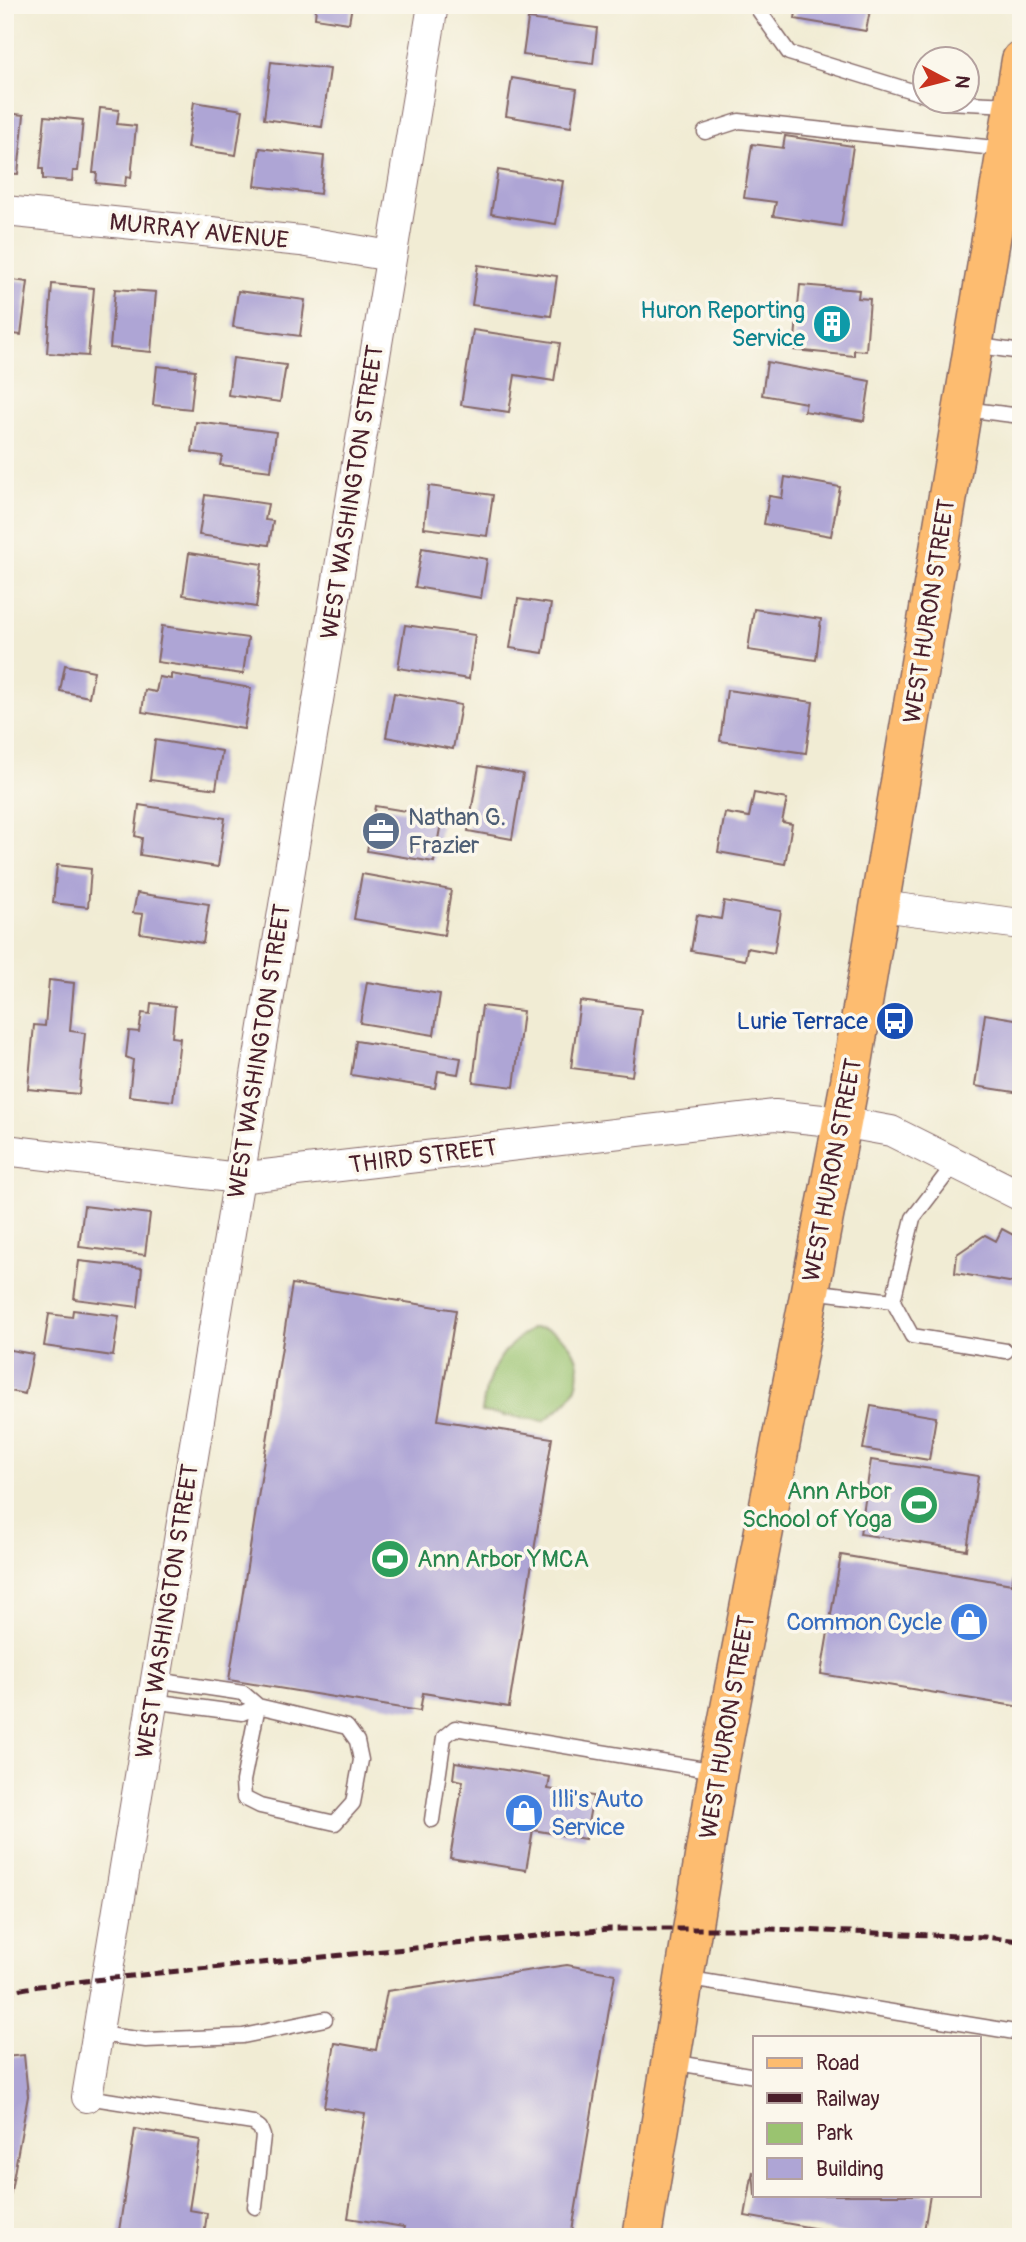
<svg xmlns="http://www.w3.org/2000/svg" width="1026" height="2242" font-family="Pangolin,sans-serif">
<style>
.green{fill:#9ac370;stroke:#72714e;stroke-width:2}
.building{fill:#aea5d5}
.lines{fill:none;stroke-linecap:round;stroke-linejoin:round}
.lane-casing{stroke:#846766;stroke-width:17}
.street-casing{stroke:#846766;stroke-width:32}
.primary-casing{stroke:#846766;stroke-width:41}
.lane{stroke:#fff;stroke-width:14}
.street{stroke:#fff;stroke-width:30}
.primary{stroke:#fdbc6f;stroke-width:38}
.rail{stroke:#4a1f2b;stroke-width:5;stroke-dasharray:10 5;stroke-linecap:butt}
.labels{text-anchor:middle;stroke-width:7;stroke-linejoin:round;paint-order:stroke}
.street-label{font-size:24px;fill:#4a1f2b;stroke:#fbf7ec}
.culture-label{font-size:24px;fill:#0d838f;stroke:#fbf7ec;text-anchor:end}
.service-label{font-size:24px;fill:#4e5e75;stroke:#fbf7ec;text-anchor:start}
.transit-label{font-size:24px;fill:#164399;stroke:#fbf7ec;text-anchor:end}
.leisure-label{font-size:24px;fill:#27864d;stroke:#fbf7ec;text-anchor:end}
.shop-label{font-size:24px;fill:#366cbe;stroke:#fbf7ec;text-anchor:end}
</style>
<rect width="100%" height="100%" fill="#fbf7ec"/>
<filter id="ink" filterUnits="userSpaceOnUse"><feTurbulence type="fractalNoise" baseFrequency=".0143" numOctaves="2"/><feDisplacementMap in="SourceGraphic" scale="14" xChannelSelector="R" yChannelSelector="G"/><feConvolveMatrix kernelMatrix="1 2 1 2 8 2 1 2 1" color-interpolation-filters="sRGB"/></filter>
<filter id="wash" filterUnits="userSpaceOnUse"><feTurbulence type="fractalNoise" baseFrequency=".00686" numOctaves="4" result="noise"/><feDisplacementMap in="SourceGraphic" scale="28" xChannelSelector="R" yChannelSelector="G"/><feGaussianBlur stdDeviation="1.57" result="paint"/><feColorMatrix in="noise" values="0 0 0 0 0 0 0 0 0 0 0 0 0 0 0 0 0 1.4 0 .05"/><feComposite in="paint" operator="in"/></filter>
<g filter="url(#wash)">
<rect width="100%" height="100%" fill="#f1ecd4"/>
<!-- green -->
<path class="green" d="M 532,1328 C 562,1327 585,1354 577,1384 C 573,1400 556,1411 544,1421 L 482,1412 C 486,1374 500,1349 532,1328 Z"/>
<g id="blocks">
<!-- building -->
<path class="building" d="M 306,5 L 352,5 L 349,23 L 315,18 L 316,8 Z
M 797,5 L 871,5 L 866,31 L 795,19 Z
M 528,19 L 597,28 L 593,64 L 523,55 Z
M 271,62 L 330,69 L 322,127 L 264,119 Z
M 512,78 L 577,89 L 571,127 L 506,116 Z
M 194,102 L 243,110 L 236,155 L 187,148 Z
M 100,108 L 119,110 L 117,124 L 136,126 L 131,178 L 126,177 L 125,186 L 96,183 L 97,173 L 93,173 Z
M 5,113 L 24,115 L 18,174 L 5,173 Z
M 45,116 L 83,120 L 78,171 L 73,171 L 72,181 L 43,179 L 43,169 L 40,169 Z
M 785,136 L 853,146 L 841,226 L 773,216 L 776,202 L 744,198 L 752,144 L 783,148 Z
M 260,148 L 324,156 L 320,194 L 255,186 Z
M 498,170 L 563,181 L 556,224 L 491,214 Z
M 478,265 L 557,276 L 551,316 L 472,305 Z
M 5,279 L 28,282 L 21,335 L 5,333 Z
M 52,284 L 94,288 L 88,356 L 47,353 Z
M 800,285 L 859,290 L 858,298 L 870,299 L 866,351 L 854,350 L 854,356 L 794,350 Z
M 115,289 L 156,292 L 151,352 L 110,348 Z
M 238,291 L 305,300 L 300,336 L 233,327 Z
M 473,330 L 560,343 L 554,381 L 515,375 L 509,412 L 461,405 Z
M 233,358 L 286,365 L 280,402 L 228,395 Z
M 767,362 L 870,381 L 864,421 L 804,411 L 806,403 L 762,395 Z
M 157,366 L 195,370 L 191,409 L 153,405 Z
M 196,422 L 276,432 L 271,471 L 220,465 L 222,456 L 192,452 Z
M 785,477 L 840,487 L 831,536 L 764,524 L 769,496 L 782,498 Z
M 429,486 L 493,495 L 487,536 L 424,528 Z
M 205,495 L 268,504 L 265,520 L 273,521 L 269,545 L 199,535 Z
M 422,548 L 487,559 L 481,598 L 415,587 Z
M 189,553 L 262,564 L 256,607 L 183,595 Z
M 518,599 L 551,604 L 543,653 L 510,648 Z
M 754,609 L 821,619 L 816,660 L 748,650 Z
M 405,625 L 475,635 L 469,679 L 398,668 Z
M 162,626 L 248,638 L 243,674 L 157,662 Z
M 65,665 L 94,671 L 89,697 L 60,691 Z
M 171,674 L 251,688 L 244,729 L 142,712 L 145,690 L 156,692 L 159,677 L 171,679 Z
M 727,690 L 813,702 L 806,753 L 720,741 Z
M 394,693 L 461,705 L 453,749 L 386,737 Z
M 155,740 L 222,751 L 216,789 L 150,780 Z
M 479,766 L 523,774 L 512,839 L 468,831 Z
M 754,793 L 787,799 L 782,822 L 792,824 L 785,864 L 718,852 L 725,813 L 749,817 Z
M 139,805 L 225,818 L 218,867 L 140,855 L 142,838 L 135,836 Z
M 375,806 L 442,817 L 434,862 L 367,851 Z
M 57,865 L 91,869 L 88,907 L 53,903 Z
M 362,874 L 451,890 L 444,935 L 354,919 Z
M 137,893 L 209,904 L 203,943 L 140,933 L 143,914 L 133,913 Z
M 724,901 L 781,911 L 774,953 L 747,948 L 745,960 L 691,951 L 697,915 L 721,919 Z
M 49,980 L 74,983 L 70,1031 L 85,1033 L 79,1094 L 28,1089 L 34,1025 L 45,1026 Z
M 367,982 L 440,994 L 434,1035 L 360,1023 Z
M 580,1001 L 641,1009 L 632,1076 L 571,1068 Z
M 151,1003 L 175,1006 L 172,1037 L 180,1038 L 173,1101 L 129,1096 L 133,1060 L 126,1057 L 129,1031 L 139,1032 L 142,1013 L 150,1014 Z
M 482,1006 L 523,1011 L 514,1087 L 473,1082 Z
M 985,1014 L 1021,1020 L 1021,1093 L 975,1086 Z
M 356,1041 L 461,1058 L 458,1074 L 438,1071 L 435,1088 L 351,1075 Z
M 84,1206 L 150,1214 L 145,1255 L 79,1247 Z
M 1002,1229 L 1021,1239 L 1021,1284 L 955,1273 L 957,1254 L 985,1235 L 996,1241 Z
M 79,1261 L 142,1268 L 138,1307 L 74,1299 Z
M 292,1284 L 456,1310 L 438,1420 L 552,1438 L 509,1707 L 423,1693 L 420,1711 L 229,1680 Z
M 73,1310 L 119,1316 L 113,1356 L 44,1346 L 49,1314 L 72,1317 Z
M 5,1349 L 33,1354 L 25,1394 L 5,1390 Z
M 871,1406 L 936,1417 L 929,1460 L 863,1449 Z
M 871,1460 L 978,1476 L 967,1550 L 860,1534 Z
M 1019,1541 L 1021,1707 L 821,1674 L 841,1555 L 1012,1584 Z
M 455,1762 L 550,1777 L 548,1789 L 593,1796 L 585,1839 L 533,1830 L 526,1870 L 450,1858 L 463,1781 L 453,1779 Z
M 567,1965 L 615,1974 L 571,2237 L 402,2237 L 404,2227 L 348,2218 L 365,2113 L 324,2107 L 335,2043 L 376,2050 L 387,1991 Z
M 24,2055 L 28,2096 L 5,2224 L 5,2057 Z
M 135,2129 L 200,2140 L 189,2210 L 207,2213 L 204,2237 L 118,2237 Z
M 753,2171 L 755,2195 L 930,2195 L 923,2237 L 864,2237 L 745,2216 Z"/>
</g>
</g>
<g filter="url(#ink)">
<use href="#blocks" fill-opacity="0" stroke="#846766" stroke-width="2"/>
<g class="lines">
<defs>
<path id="lane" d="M 755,5 L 789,53 L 925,95
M 945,102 L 1012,105
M 705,132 L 739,121 L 1004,149
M 995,216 L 1021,219
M 974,345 L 1021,352
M 964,409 L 1021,416
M 811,1291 L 893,1301 L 912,1336 L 1006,1351
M 893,1301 L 913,1218 L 955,1163
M 152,1701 L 242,1713 L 258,1706 L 243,1693 L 156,1680
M 258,1706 L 347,1727 L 357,1741 L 361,1760 L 353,1803 L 335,1823 L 260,1806 L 244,1798 L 243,1781 Z
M 432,1820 L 444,1737 L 455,1728 L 716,1771
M 684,1978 L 1021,2033
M 97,2034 L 146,2040 L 243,2036 L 325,2019
M 672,2062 L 755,2076
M 87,2097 L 253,2123 L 260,2128 L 263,2136 L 255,2207"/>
<path id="street" d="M 5,211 L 301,241 L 391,256
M 880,906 L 1021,924
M 5,1150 L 238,1178 L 775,1115 L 841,1122 L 891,1131 L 1021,1196
M 87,2097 L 433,5"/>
<path id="primary" d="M 642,2237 L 718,1771 L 850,1081 L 1021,60"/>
</defs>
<!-- lane casing -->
<use href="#lane" class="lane-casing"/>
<!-- street casing -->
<use href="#street" class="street-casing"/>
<!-- primary casing -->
<use href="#primary" class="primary-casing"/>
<!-- lane -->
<use href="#lane" class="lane"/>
<!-- street -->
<use href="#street" class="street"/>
<!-- primary -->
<use href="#primary" class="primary"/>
<!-- rail -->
<path class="rail" d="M 5,1992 L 39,1986 L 169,1972 L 609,1929 L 771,1929 L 984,1937 L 1021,1941"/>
</g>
</g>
<!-- icons -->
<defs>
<symbol id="building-disc" viewBox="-11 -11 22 22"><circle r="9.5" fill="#0f9aa8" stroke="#fbf7ec"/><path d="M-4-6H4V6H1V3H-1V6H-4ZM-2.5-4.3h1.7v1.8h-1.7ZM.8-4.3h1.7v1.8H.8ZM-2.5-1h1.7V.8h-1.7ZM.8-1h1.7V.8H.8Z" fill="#fff"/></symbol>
<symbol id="office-disc" viewBox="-11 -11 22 22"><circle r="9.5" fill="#5c6f8a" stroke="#fbf7ec"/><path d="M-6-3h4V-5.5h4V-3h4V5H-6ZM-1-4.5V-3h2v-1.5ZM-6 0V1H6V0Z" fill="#fff"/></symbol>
<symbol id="bus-disc" viewBox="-11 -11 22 22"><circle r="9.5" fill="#1a4fb4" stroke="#fbf7ec"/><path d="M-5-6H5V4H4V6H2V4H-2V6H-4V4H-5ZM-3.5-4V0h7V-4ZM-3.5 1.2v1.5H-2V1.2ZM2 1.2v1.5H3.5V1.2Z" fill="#fff"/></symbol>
<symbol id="stadium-disc" viewBox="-11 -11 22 22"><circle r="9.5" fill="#2e9e5b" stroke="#fbf7ec"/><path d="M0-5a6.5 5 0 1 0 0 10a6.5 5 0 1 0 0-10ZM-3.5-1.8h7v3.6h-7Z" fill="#fff"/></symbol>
<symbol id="shop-disc" viewBox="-11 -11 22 22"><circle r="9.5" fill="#3f7fe0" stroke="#fbf7ec"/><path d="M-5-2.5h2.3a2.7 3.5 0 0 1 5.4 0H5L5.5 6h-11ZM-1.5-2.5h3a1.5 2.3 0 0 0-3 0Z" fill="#fff"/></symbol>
</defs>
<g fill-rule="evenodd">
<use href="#building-disc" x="810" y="302" width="44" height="44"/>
<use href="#office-disc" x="359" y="809" width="44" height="44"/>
<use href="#bus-disc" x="873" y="999" width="44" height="44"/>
<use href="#stadium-disc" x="897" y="1483" width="44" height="44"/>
<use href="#stadium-disc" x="368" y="1537" width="44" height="44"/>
<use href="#shop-disc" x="947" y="1600" width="44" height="44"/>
<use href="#shop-disc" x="502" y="1791" width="44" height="44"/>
</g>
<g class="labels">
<!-- street labels -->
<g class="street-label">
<text transform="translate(199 231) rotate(6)" y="8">MURRAY AVENUE</text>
<text transform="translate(352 492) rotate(-81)" y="8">WEST WASHINGTON STREET</text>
<text transform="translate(929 611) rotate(-81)" y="8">WEST HURON STREET</text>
<text transform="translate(259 1051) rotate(-81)" y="8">WEST WASHINGTON STREET</text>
<text transform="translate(423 1156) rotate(-7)" y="8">THIRD STREET</text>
<text transform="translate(832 1170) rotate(-79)" y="8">WEST HURON STREET</text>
<text transform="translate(167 1611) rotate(-81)" y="8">WEST WASHINGTON STREET</text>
<text transform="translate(727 1727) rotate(-80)" y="8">WEST HURON STREET</text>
</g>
<!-- culture labels -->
<g class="culture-label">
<text x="805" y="318">Huron Reporting<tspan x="805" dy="28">Service</tspan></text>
</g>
<!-- service labels -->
<g class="service-label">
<text x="408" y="825">Nathan G.<tspan x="408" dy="28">Frazier</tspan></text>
</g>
<!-- transit labels -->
<g class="transit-label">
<text x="868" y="1029">Lurie Terrace</text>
</g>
<!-- leisure labels -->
<g class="leisure-label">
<text x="892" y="1499">Ann Arbor<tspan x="892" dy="28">School of Yoga</tspan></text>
<text x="417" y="1567" text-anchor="start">Ann Arbor YMCA</text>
</g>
<!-- shop labels -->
<g class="shop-label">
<text x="942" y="1630">Common Cycle</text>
<text x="551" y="1807" text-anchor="start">Illi's Auto<tspan x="551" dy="28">Service</tspan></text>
</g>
</g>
<!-- margin -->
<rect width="1026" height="2242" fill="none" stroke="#fbf7ec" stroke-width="28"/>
<!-- legend -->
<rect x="753" y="2036" width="228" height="161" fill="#fbf7ec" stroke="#b4a19f" stroke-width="2"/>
<rect x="767" y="2058" width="35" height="10" fill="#fdbc6f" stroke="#b4a19f" stroke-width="2"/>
<text x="816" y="2070" font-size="21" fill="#4a1f2b">Road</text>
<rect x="767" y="2093" width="35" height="10" fill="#4a1f2b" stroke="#b4a19f" stroke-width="2"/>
<text x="816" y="2106" font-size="21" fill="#4a1f2b">Railway</text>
<rect x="767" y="2123" width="35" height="21" fill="#9ac370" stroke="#b4a19f" stroke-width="2"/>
<text x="816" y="2140" font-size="21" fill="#4a1f2b">Park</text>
<rect x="767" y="2158" width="35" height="21" fill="#aea5d5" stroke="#b4a19f" stroke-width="2"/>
<text x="816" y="2176" font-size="21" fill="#4a1f2b">Building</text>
<!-- north arrow -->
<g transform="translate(946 80) rotate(97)"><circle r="33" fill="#fbf7ec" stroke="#b4a19f" stroke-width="2"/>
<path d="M0-5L12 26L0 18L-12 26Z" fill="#c8321e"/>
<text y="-10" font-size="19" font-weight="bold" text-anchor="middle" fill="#4a1f2b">N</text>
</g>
</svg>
